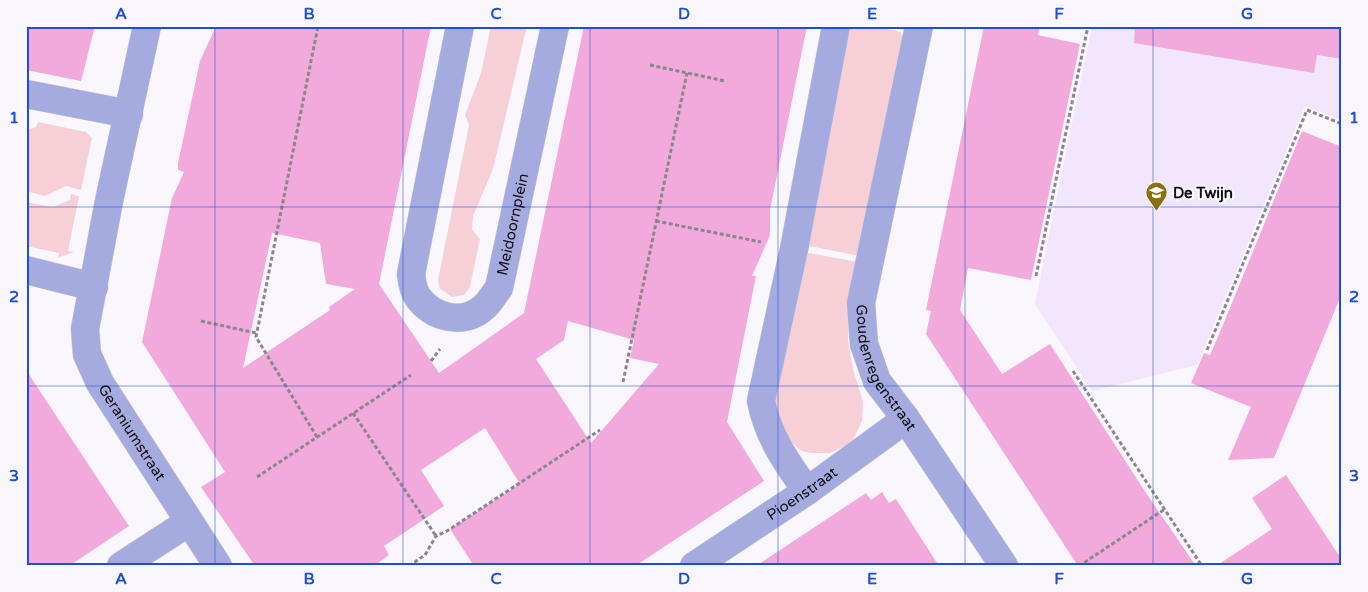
<svg xmlns="http://www.w3.org/2000/svg" width="1368" height="592" font-family="'Varela Round',sans-serif">
<style>
.built{fill:#f2e5fe}
.green{fill:#f7cfd6}
.building{fill:#f2aadc;fill-rule:evenodd}
.lines{fill:none;stroke-linecap:round;stroke-linejoin:round}
.minor-casing{stroke:#d4d0d7;stroke-width:29}
.path{stroke:#8a868d;stroke-width:3;stroke-dasharray:4 2.5;stroke-linecap:butt}
.minor{stroke:#a6abdf;stroke-width:28}
.grid{fill:none;stroke:#1d4ed8;stroke-width:1;stroke-opacity:0.55}
.labels{text-anchor:middle;stroke-width:4.5;stroke-linejoin:round;paint-order:stroke}
.poi-label{font-size:15px;font-weight:bold;fill:#0e0b11;stroke:#faf6fd;text-anchor:start}
.street-label{font-size:15px;fill:#0e0b11;stroke:#faf6fd}
.neatline{fill:none;stroke:#1d4ed8;stroke-width:2}
.grid-label{font-size:16px;text-anchor:middle;font-weight:bold;fill:#1d4ed8}
</style>
<rect width="100%" height="100%" fill="#faf6fd"/>
<!-- built -->
<path class="built" d="M 1092,26 L 1342,26 L 1342,120 L 1305,106 L 1197,365 L 1092,391 L 1035,304 Z"/>
<!-- green -->
<path class="green" d="M 491,26 L 523,26 L 526,30 L 493,169 L 473,216 L 472,230 L 480,239 L 470,287 L 464,295 L 452,297 L 440,289 L 438,280 L 469,125 L 465,115 L 481,73 Z
M 852,26 L 874,26 L 901,32 L 903,45 L 860,256 L 804,245 L 848,32 Z
M 38,122 L 86,132 L 92,138 L 81,190 L 66,186 L 45,196 L 26,191 L 26,130 L 36,127 Z
M 71,194 L 79,196 L 68,251 L 74,252 L 58,258 L 59,253 L 26,246 L 26,202 L 53,207 L 70,200 Z
M 803,252 L 858,262 L 849,312 L 848,341 L 853,369 L 863,402 L 862,421 L 854,438 L 847,445 L 830,453 L 811,453 L 802,451 L 786,438 L 773,401 Z"/>
<!-- building -->
<path class="building" d="M 26,26 L 95,26 L 81,81 L 26,70 Z
M 216,26 L 431,26 L 379,284 L 439,373 L 524,313 L 584,26 L 807,26 L 770,210 L 770,235 L 752,276 L 756,276 L 727,422 L 764,481 L 635,566 L 474,566 L 450,529 L 520,484 L 485,428 L 421,470 L 444,506 L 384,546 L 389,555 L 374,566 L 255,566 L 201,487 L 225,472 L 142,342 L 172,198 L 184,172 L 178,170 L 178,163 L 200,61 ZM 272,233 L 320,243 L 326,284 L 355,289 L 329,307 L 330,310 L 243,368 ZM 568,321 L 634,340 L 630,358 L 659,364 L 591,443 L 536,359 L 564,340 Z
M 984,26 L 1040,26 L 1038,35 L 1080,44 L 1031,280 L 968,268 L 960,310 L 1002,374 L 1050,344 L 1146,493 L 1196,566 L 1078,566 L 926,334 L 931,311 L 926,310 Z
M 1135,26 L 1342,26 L 1342,59 L 1317,55 L 1314,73 L 1134,43 Z
M 1302,131 L 1342,147 L 1342,293 L 1274,458 L 1228,460 L 1251,407 L 1191,383 L 1204,353 L 1210,355 L 1223,325 Z
M 26,370 L 129,526 L 69,566 L 26,566 Z
M 1286,475 L 1342,560 L 1342,566 L 1216,566 L 1272,529 L 1252,498 Z
M 882,492 L 889,503 L 896,499 L 939,566 L 756,566 L 866,493 L 871,500 Z"/>
<g class="lines">
<defs>
<g id="minor">
<path id="s1" d="M 147,26 L 109,201 L 85,329 L 87,354 L 100,383 L 218,566"/>
<path id="s2" d="M 460,26 L 411,274 C 412,281 413,290 417,296 C 432,318 464,326 484,307 C 490,302 494,294 499,288 L 555,26"/>
<path id="s3" d="M 919,26 L 861,303 L 864,344 L 877,381 L 906,419 L 1004,566"/>
<path d="M 26,94 L 129,114"/>
<path d="M 26,270 L 94,287"/>
<path d="M 807,491 C 786,462 768,436 761,401 L 794,249 L 836,26"/>
<path d="M 121,566 L 189,522"/>
<path id="s4" d="M 694,566 L 807,491 L 906,419"/>
</g>
</defs>
<!-- minor casing -->
<use href="#minor" class="minor-casing"/>
<!-- path -->
<path class="path" d="M 650,65 L 725,81
M 656,221 L 761,242
M 1036,276 L 1088,26
M 201,321 L 256,333
M 1207,350 L 1307,110 L 1342,124
M 431,361 L 440,349
M 1073,371 L 1202,566
M 623,382 L 687,73
M 353,413 L 436,536
M 317,437 L 256,337 L 318,26
M 257,477 L 411,375
M 409,566 L 425,555 L 436,536 L 447,531 L 600,430
M 1079,566 L 1165,509"/>
<!-- minor -->
<use href="#minor" class="minor"/>
</g>
<!-- grid -->
<path class="grid" d="M 215,26 L 215,566M 403,26 L 403,566M 590,26 L 590,566M 778,26 L 778,566M 965,26 L 965,566M 1153,26 L 1153,566M 26,207 L 1342,207M 26,386 L 1342,386"/>
<!-- icons -->
<defs>
<symbol id="school-pin" viewBox="-11 -11 22 30"><path d="M0 17L-7.5 6A9.5 9.5 0 1 1 7.5 6Z" fill="#877011" stroke="#faf6fd"/><path d="M0-5L7-2L0 1L-7-2ZM-4 1L0 2.5L4 1V4Q0 6-4 4Z" fill="#fff"/></symbol>
</defs>
<g fill-rule="evenodd">
<use href="#school-pin" x="1144" y="180" width="25" height="34"/>
</g>
<g class="labels">
<!-- poi labels -->
<g class="poi-label">
<text x="1173" y="198">De Twijn</text>
</g>
<!-- street labels -->
<g class="street-label">
<text dy="5" stroke="none"><textPath href="#s2" startOffset="442">Meidoornplein</textPath></text>
<text dy="5" stroke="none"><textPath href="#s3" startOffset="354">Goudenregenstraat</textPath></text>
<text dy="5" stroke="none"><textPath href="#s1" startOffset="425">Geraniumstraat</textPath></text>
<text dy="5" stroke="none"><textPath href="#s4" startOffset="130">Pioenstraat</textPath></text>
</g>
</g>
<!-- border -->
<rect width="1368" height="592" fill="none" stroke="#faf6fd" stroke-width="55"/>
<rect x="28" y="28" width="1312" height="536" class="neatline"/>
<g class="grid-label">
<text x="121" y="19">A</text>
<text x="309" y="19">B</text>
<text x="496" y="19">C</text>
<text x="684" y="19">D</text>
<text x="872" y="19">E</text>
<text x="1059" y="19">F</text>
<text x="1247" y="19">G</text>
<text x="14" y="123">1</text>
<text x="1354" y="123">1</text>
<text x="14" y="302">2</text>
<text x="1354" y="302">2</text>
<text x="14" y="481">3</text>
<text x="1354" y="481">3</text>
<text x="121" y="584">A</text>
<text x="309" y="584">B</text>
<text x="496" y="584">C</text>
<text x="684" y="584">D</text>
<text x="872" y="584">E</text>
<text x="1059" y="584">F</text>
<text x="1247" y="584">G</text>
</g>
</svg>
